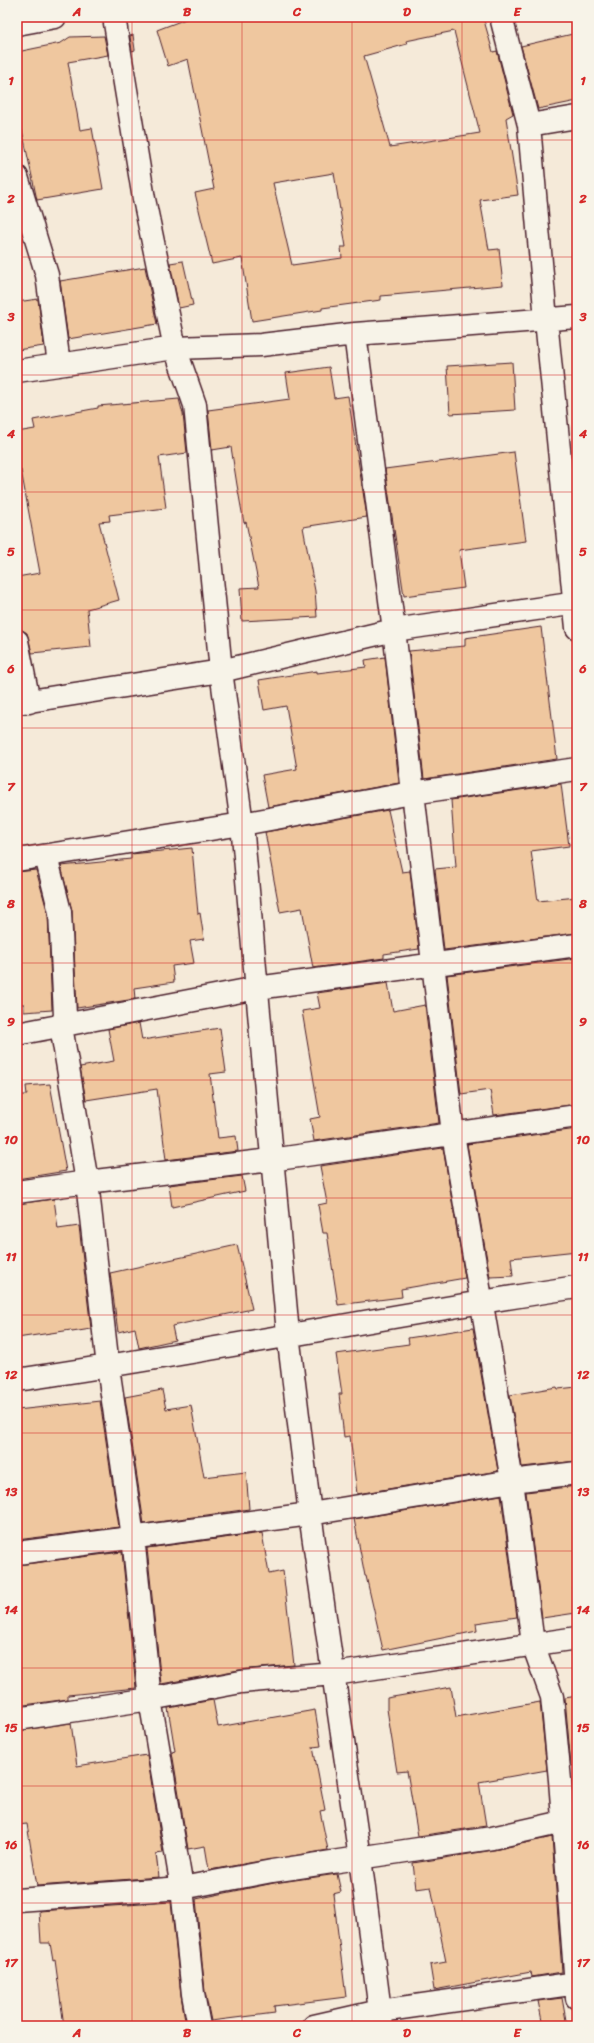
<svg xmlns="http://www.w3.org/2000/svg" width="594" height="2043" font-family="Sriracha,sans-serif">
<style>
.building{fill:#efc79f;stroke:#4a1f2b;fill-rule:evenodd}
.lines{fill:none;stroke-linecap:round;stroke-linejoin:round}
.minor-casing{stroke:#4a1f2b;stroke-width:25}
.minor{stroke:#f7f3e8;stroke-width:22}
.grid{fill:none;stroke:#d62828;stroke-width:1;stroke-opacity:0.55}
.neatline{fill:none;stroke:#d62828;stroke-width:1.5}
.grid-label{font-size:13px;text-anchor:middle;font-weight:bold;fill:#d62828}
</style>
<rect width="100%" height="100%" fill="#f5ead9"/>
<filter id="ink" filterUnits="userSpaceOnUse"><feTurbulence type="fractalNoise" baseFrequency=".025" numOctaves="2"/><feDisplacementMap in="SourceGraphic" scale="8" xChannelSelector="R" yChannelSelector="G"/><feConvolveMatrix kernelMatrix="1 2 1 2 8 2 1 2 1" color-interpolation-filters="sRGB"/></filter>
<g filter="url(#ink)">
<!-- building -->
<path class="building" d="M 191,17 L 483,17 L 493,52 L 497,51 L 513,114 L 506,118 L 518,195 L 480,200 L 489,250 L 499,249 L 503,285 L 381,296 L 381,300 L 322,308 L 322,310 L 252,321 L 242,258 L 212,264 L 195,193 L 214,189 L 188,59 L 168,66 L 157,30 ZM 454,31 L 480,133 L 390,147 L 364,56 L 407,44 L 406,41 ZM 334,173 L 346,247 L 341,247 L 342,258 L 292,265 L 273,183 Z
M 577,33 L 577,101 L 538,109 L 521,46 Z
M 133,35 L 135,50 L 132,51 L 130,36 Z
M 104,36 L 108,55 L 68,62 L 80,130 L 92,128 L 103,189 L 37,200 L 22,130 L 17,131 L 17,52 L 61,43 L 70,37 Z
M 183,261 L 193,305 L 179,308 L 170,263 Z
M 145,267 L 157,324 L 68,339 L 60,281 Z
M 38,299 L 44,346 L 17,350 L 17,302 Z
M 512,362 L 515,410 L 450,414 L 447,366 Z
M 329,367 L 334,398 L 348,396 L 367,517 L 303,527 L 315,591 L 317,617 L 242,621 L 240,588 L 259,587 L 246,522 L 244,523 L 237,485 L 231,447 L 212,450 L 208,410 L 290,399 L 286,373 Z
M 179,399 L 183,414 L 187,453 L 159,457 L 166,508 L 109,515 L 110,521 L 99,522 L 119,600 L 87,609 L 91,647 L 32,653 L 27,633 L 20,629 L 17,611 L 17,577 L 40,573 L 21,470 L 17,471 L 17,432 L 35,429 L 33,420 L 98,408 L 98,406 Z
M 514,452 L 526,541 L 459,550 L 464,588 L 404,596 L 385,469 Z
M 541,627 L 557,759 L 424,779 L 409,651 L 465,646 L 465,638 Z
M 385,657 L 399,783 L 268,807 L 262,775 L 297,769 L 286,706 L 264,710 L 259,680 L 317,671 L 317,673 L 366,667 L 365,660 Z
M 561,784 L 569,846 L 531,851 L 538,901 L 577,897 L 577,933 L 444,950 L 435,869 L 456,867 L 451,800 Z
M 388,810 L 402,872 L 410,871 L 419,949 L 384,954 L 384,958 L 313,968 L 302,908 L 280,912 L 265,832 Z
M 192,848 L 198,914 L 200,913 L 204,939 L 190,941 L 194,963 L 172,966 L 174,982 L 134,988 L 135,999 L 77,1008 L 72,911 L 61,866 L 131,859 L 131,854 Z
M 36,870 L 48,914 L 52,1010 L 24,1012 L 24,1004 L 17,1004 L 17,872 Z
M 577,958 L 577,1104 L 494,1115 L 490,1090 L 461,1094 L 447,975 Z
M 388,983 L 393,1011 L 425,1005 L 439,1123 L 314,1141 L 310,1119 L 320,1117 L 302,1011 L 320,1008 L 317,993 Z
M 139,1023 L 142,1040 L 220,1028 L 226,1072 L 210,1074 L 218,1138 L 236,1136 L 238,1151 L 166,1160 L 157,1089 L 86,1100 L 80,1067 L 114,1061 L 108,1029 Z
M 50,1084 L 66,1171 L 17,1179 L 17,1095 L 27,1095 L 26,1086 Z
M 577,1129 L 577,1251 L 511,1258 L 513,1276 L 490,1277 L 467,1144 Z
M 443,1148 L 465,1278 L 401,1289 L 402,1297 L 338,1305 L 327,1233 L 323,1233 L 318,1205 L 327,1203 L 320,1166 Z
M 242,1176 L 245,1191 L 172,1207 L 169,1185 Z
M 54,1199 L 58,1229 L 79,1226 L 91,1329 L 72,1332 L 71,1330 L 17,1338 L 17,1204 Z
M 237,1245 L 252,1309 L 172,1326 L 175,1340 L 139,1348 L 135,1328 L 118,1332 L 110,1273 Z
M 473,1328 L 498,1471 L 357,1494 L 350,1436 L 344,1437 L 339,1394 L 342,1394 L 336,1354 L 409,1344 L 408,1338 Z
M 557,1387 L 558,1389 L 577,1387 L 577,1461 L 522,1467 L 510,1395 Z
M 162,1390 L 166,1409 L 191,1405 L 204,1477 L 246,1472 L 249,1509 L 144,1524 L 125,1397 Z
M 100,1401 L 119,1527 L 17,1540 L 17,1410 Z
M 577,1486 L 577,1586 L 572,1587 L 576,1613 L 542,1618 L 526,1492 Z
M 501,1495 L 517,1617 L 476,1623 L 477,1631 L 383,1650 L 366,1576 L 365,1576 L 354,1519 Z
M 262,1533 L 269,1574 L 283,1571 L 294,1665 L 239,1670 L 161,1684 L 147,1548 Z
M 122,1552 L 136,1688 L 68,1695 L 68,1699 L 17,1706 L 17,1565 Z
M 451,1687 L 456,1717 L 540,1702 L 547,1770 L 479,1782 L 486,1826 L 418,1836 L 407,1771 L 397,1772 L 387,1709 L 387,1698 Z
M 577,1696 L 577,1765 L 571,1766 L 565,1698 Z
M 213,1700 L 218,1727 L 315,1710 L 321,1746 L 313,1747 L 325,1810 L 320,1811 L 328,1850 L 209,1870 L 205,1846 L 188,1849 L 172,1752 L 175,1751 L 168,1708 Z
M 71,1723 L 77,1766 L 147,1755 L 163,1853 L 156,1854 L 159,1877 L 37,1886 L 27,1824 L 17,1825 L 17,1731 Z
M 552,1837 L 562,1972 L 532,1977 L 531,1972 L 434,1990 L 430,1965 L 446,1962 L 431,1887 L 416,1889 L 413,1863 L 494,1850 Z
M 337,1874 L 341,1892 L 333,1894 L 346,1997 L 274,2006 L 275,2013 L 211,2021 L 205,1992 L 196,1899 L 274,1883 Z
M 171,1902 L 181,1995 L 186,2026 L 64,2026 L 55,1960 L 53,1961 L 50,1943 L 41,1943 L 39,1911 Z
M 562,1998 L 567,2026 L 543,2026 L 538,2001 Z"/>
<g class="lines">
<defs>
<path id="minor" d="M 114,17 L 144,199 L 175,348 L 195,405 L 221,671 L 242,824 L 288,1334 L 310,1514 L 360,1858 L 382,2026
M 501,17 L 529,125 L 546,320 L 577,628
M 17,24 L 55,17
M 529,125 L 577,117
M 17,177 L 47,275 L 59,364
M 355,334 L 394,630 L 453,1134 L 512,1481 L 533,1644 L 552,1697 L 560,1780 L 577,1998
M 17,371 L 175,348 L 261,345 L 355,334 L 577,317
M 17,641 L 29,702
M 17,703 L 221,671 L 394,630 L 577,603
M 46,856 L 60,912 L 65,1016 L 61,1026 L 87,1182 L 108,1367 L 133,1537 L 150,1699 L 182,1888 L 193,1994 L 199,2026
M 17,860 L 242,824 L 412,793 L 577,769
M 17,1034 L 257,988 L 577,945
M 17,1192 L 87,1182 L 271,1160 L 577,1116
M 17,1380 C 204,1353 390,1315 577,1287
M 17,1553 L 310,1514 L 512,1481 L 577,1473
M 17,1719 L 150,1699 L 241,1682 L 334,1674 L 577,1638
M 17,1900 L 182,1888 L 272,1871 L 492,1838 L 577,1819
M 314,2026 L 380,2011 L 577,1983"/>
</defs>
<!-- minor casing -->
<use href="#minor" class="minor-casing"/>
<!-- minor -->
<use href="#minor" class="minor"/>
</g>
</g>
<!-- grid -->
<path class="grid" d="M 132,17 L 132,2026M 242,17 L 242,2026M 352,17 L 352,2026M 462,17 L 462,2026M 17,140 L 577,140M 17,257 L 577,257M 17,375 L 577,375M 17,492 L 577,492M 17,610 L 577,610M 17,728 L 577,728M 17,845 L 577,845M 17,963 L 577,963M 17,1080 L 577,1080M 17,1198 L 577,1198M 17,1315 L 577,1315M 17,1433 L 577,1433M 17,1551 L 577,1551M 17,1668 L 577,1668M 17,1786 L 577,1786M 17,1903 L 577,1903"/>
<!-- margin -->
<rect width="594" height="2043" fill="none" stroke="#f7f3e8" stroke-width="44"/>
<rect x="22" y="22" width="550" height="1999" class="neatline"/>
<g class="grid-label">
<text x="77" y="16">A</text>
<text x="187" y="16">B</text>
<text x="297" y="16">C</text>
<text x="407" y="16">D</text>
<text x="517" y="16">E</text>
<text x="11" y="85">1</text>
<text x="583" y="85">1</text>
<text x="11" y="203">2</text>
<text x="583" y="203">2</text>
<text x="11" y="321">3</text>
<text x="583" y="321">3</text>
<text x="11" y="438">4</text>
<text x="583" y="438">4</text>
<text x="11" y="556">5</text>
<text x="583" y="556">5</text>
<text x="11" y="673">6</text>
<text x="583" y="673">6</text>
<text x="11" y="791">7</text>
<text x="583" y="791">7</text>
<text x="11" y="908">8</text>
<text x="583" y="908">8</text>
<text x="11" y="1026">9</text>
<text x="583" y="1026">9</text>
<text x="11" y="1144">10</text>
<text x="583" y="1144">10</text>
<text x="11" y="1261">11</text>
<text x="583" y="1261">11</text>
<text x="11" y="1379">12</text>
<text x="583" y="1379">12</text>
<text x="11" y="1496">13</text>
<text x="583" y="1496">13</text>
<text x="11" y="1614">14</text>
<text x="583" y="1614">14</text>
<text x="11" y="1732">15</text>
<text x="583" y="1732">15</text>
<text x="11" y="1849">16</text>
<text x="583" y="1849">16</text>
<text x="11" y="1967">17</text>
<text x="583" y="1967">17</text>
<text x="77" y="2037">A</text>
<text x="187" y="2037">B</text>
<text x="297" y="2037">C</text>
<text x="407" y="2037">D</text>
<text x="517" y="2037">E</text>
</g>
</svg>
